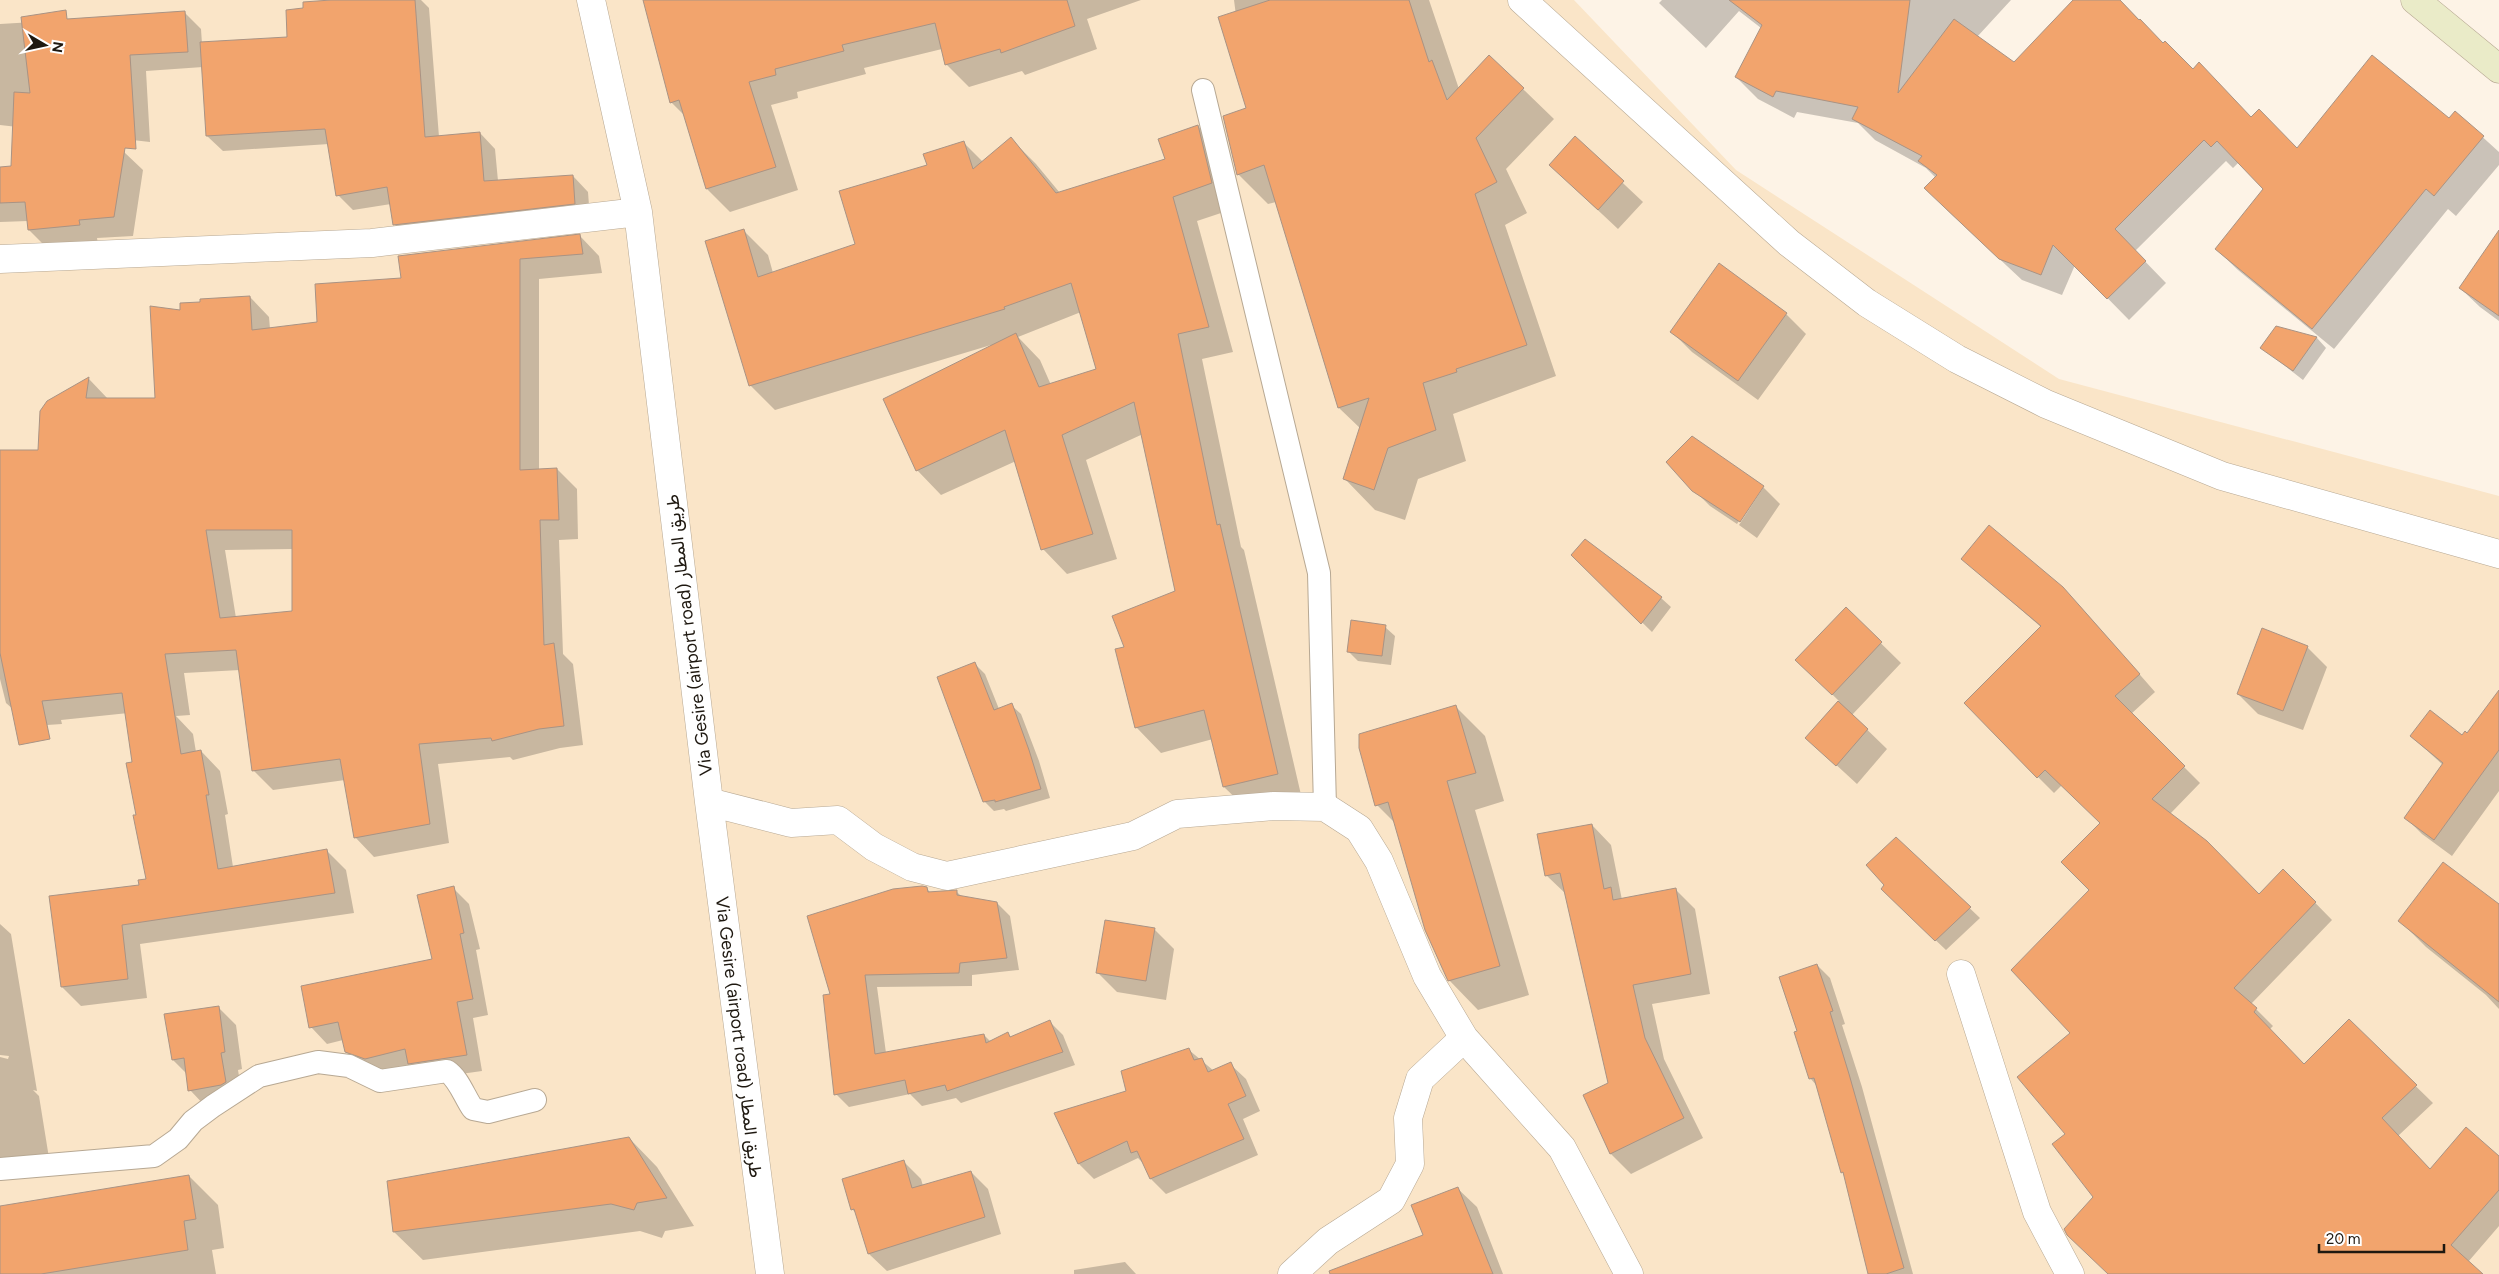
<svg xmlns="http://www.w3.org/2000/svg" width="2499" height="1274" font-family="Figtree,Vazirmatn,sans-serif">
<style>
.built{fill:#fae5c8}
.shadow{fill:#0003;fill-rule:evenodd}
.building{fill:#f2a46d;stroke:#a99384;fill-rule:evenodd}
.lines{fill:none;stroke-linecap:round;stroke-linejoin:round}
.lane-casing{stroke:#b7a893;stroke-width:24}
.street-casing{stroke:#b7a893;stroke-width:29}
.secondary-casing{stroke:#b7a893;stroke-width:29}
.lane{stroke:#fff;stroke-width:22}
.street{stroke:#fff;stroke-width:28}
.secondary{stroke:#eaebc8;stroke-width:28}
.labels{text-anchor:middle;stroke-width:4;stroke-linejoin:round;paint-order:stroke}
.street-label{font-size:18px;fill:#1e1810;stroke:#fff}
</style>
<rect width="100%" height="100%" fill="#fdf3e6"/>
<!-- built -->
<path class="built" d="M 0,0 L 1574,0 L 1736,170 L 2059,379 L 2499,496 L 2499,1274 L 0,1274 Z"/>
<!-- shadow -->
<path class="shadow" d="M 335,0 L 421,0 L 429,8 L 439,137 L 480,133 L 495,149 L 498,181 L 573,176 L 588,192 L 590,219 L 410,240 L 394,224 L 391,204 L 353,210 L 338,195 L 329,144 L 223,151 L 207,136 L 203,67 L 146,71 L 150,142 L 0,125 L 0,24 L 185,13 L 201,29 L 202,44 L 289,38 L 305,10 Z
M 644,0 L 1141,0 L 1087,19 L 1097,49 L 1025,75 L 1022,71 L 969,87 L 946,64 L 942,49 L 864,68 L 866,74 L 797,92 L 798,98 L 771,105 L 798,190 L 730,212 L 707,189 L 685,116 L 671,102 Z
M 1234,0 L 1429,0 L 1459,89 L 1523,89 L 1554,119 L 1506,169 L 1527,213 L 1505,225 L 1556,376 L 1453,414 L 1466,461 L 1418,479 L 1405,520 L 1375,510 L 1345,479 L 1361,429 L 1339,408 L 1276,202 L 1268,204 L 1238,174 L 1248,109 Z
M 1662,0 L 2011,0 L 1977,37 L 2014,64 L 2075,0 L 2120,0 L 2163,44 L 2193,70 L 2251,118 L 2297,150 L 2449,119 L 2455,112 L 2499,152 L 2499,165 L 2456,216 L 2448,209 L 2334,349 L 2238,270 L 2216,249 L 2265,189 L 2239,162 L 2233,168 L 2226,161 L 2135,251 L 2166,283 L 2129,320 L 2075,265 L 2062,295 L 2022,280 L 1947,210 L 1936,178 L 1926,168 L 1875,140 L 1858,123 L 1797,112 L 1794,118 L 1758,99 L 1736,77 L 1761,28 L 1739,11 L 1706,48 L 1659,3 Z
M 1198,126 L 1222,151 L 1236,208 L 1197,221 L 1233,352 L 1202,359 L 1241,547 L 1244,550 L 1302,799 L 1249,811 L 1224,787 L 1213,739 L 1161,753 L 1137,728 L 1117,650 L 1126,648 L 1176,591 L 1143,434 L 1086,460 L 1117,559 L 1067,574 L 1043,549 L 1016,461 L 941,495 L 917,470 L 991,345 L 775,410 L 750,385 L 743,230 L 768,255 L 773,273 L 857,245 L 928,166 L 963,142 L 983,162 L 1011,139 L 1036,164 L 1060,193 L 1166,160 ZM 1081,312 L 1098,370 L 1051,385 L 1040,360 L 1018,337 Z
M 1575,138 L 1643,202 L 1618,229 L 1570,184 Z
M 124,152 L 143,170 L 133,236 L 97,238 L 98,244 L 48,249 L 29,230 L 28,221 L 0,222 L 0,169 Z
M 580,236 L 599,256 L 602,273 L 539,279 L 539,470 L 557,469 L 577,489 L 578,539 L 559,540 L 563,654 L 573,664 L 583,745 L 560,748 L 513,760 L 510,757 L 438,764 L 449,843 L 374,857 L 355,837 L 345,780 L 273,790 L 253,770 L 240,670 L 184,673 L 190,715 L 176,716 L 193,734 L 196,752 L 201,751 L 220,771 L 228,814 L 225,815 L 233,867 L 327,851 L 346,870 L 354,913 L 140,944 L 147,998 L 81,1006 L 62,987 L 140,886 L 148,880 L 137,816 L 134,763 L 138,712 L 61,720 L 62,724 L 32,726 L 6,703 L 0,679 L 0,451 L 39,451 L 48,402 L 89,379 L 108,399 L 157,399 L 181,311 L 250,297 L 269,317 L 270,329 L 319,323 L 403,279 ZM 293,549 L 293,613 L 236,618 L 225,550 Z
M 2499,238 L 2499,321 L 2480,307 L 2460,288 Z
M 1786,314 L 1806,334 L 1758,400 L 1692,352 L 1672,332 Z
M 2276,327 L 2317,338 L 2326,348 L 2303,380 L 2262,348 Z
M 1763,487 L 1780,504 L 1757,538 L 1739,525 L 1763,488 L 1760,488 L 1737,524 L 1710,506 L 1692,488 Z
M 1573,555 L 1661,598 L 1671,607 L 1652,632 Z
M 1963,559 L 2079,605 L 2155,692 L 2131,714 L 2200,783 L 2170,814 L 2259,895 L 2283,870 L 2332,920 L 2251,1004 L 2273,1026 L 2269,1030 L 2304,1066 L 2349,1021 L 2433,1103 L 2398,1136 L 2431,1170 L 2499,1157 L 2499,1226 L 2468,1262 L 2481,1274 L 2109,1274 L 2095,1197 L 2066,1134 L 2072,1033 L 2101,823 L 2062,785 L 2054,793 L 2038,777 L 2042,628 Z
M 1846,609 L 1901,663 L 1852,715 L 1887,749 L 1857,784 L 1807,738 L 1839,701 L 1797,660 Z
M 1385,627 L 1395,636 L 1391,665 L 1358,661 L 1348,651 Z
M 2307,647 L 2327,667 L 2303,730 L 2258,714 L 2238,694 Z
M 975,664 L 985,674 L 999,709 L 1011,705 L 1021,714 L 1039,761 L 1050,798 L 1006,811 L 1004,809 L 994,811 L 984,801 Z
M 2499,691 L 2499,791 L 2452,856 L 2422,834 L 2405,817 L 2443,765 L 2411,736 L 2468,735 Z
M 1456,707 L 1485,736 L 1504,801 L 1475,810 L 1529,995 L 1478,1010 L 1449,980 L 1396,824 L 1377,805 Z
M 1592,825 L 1611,845 L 1622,900 L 1675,889 L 1695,909 L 1710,994 L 1652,1004 L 1664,1059 L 1703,1138 L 1631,1174 L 1611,1154 L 1584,1096 L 1609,1084 L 1567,895 L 1546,875 Z
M 1896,838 L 1980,918 L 1946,950 L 1892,899 Z
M 453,888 L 469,904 L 480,949 L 476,950 L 488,1015 L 473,1018 L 482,1071 L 425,1079 L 382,1075 L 363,1068 L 346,1052 L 343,1040 L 327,1044 L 311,1027 L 434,960 Z
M 926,888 L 931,893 L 956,891 L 962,897 L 997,903 L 1010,916 L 1019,970 L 972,975 L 972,986 L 877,987 L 886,1053 L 984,1035 L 991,1042 L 1008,1034 L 1012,1038 L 1050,1022 L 1063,1035 L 1075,1065 L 961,1103 L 956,1098 L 922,1106 L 910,1094 L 849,1107 L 836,1094 L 832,995 Z
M 2499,905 L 2499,1009 L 2486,995 L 2426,947 L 2400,921 Z
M 0,924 L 11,934 L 37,1091 L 33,1090 L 39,1096 L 49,1158 L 0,1166 L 0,1057 L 8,1059 L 9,1056 L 0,1055 Z
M 1154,929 L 1174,949 L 1166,1000 L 1117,992 L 1097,972 Z
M 1817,965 L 1830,978 L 1845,1024 L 1842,1025 L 1862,1087 L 1913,1274 L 1869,1274 L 1845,1175 L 1842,1172 L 1817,1086 L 1810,1078 L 1799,1032 Z
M 218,1007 L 236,1025 L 242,1069 L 238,1070 L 243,1100 L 207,1108 L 190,1090 L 187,1074 L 173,1060 Z
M 1189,1050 L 1214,1071 L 1230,1064 L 1246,1079 L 1260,1111 L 1243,1119 L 1258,1155 L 1166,1194 L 1151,1179 L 1145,1165 L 1138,1158 L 1094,1179 L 1079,1164 L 1056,1114 L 1128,1092 Z
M 629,1138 L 657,1167 L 694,1226 L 665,1231 L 662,1238 L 640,1231 L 423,1260 L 394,1232 L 389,1182 Z
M 903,1161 L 921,1179 L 923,1186 L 971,1172 L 988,1189 L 1001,1234 L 887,1271 L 869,1254 L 858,1215 L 852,1209 Z
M 189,1176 L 218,1205 L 224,1248 L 212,1250 L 216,1274 L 0,1274 L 0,1207 Z
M 1457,1188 L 1477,1207 L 1503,1274 L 1335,1274 L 1425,1236 Z
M 1125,1262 L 1136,1274 L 1074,1274 L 1074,1270 Z"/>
<!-- building -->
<path class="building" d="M 331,0 L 415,0 L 425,137 L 480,132 L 484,181 L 573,175 L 575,204 L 393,225 L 387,187 L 336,196 L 325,129 L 206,136 L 200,42 L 287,37 L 286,10 L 303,8 L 303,2 Z
M 643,0 L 1067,0 L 1075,26 L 1001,53 L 1000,49 L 945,65 L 935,23 L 842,45 L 844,51 L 775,69 L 776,75 L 749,82 L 776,167 L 706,189 L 679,100 L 670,103 Z
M 1270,0 L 1409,0 L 1429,62 L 1432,60 L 1447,100 L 1489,55 L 1524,88 L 1476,138 L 1497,182 L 1475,194 L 1527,345 L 1456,369 L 1457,372 L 1423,383 L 1436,430 L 1388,448 L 1374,490 L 1343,479 L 1369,398 L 1338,408 L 1264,165 L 1237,175 L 1223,116 L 1246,108 L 1218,17 Z
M 1729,0 L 1910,0 L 1898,93 L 1954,19 L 2014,62 L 2073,0 L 2120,0 L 2139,20 L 2140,19 L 2163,43 L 2165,41 L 2193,69 L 2199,62 L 2251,117 L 2259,109 L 2297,148 L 2372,55 L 2449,118 L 2455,111 L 2484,136 L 2434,196 L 2426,189 L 2312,329 L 2215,249 L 2263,189 L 2217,141 L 2211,147 L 2204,140 L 2115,229 L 2146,261 L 2107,299 L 2053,245 L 2041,275 L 1999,259 L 1924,188 L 1937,175 L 1918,161 L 1922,156 L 1852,119 L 1858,107 L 1776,91 L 1773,97 L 1735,77 L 1762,25 Z
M 66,10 L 67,19 L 185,11 L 188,52 L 130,55 L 136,149 L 125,148 L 114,217 L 79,220 L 80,225 L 28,230 L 25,202 L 0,203 L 0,167 L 11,166 L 14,92 L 30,93 L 21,17 Z
M 1198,125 L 1212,183 L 1173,197 L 1209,327 L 1178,334 L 1217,525 L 1220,524 L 1278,774 L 1223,787 L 1204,710 L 1135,728 L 1115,649 L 1124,647 L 1112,616 L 1175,591 L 1134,402 L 1062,435 L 1093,534 L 1041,550 L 1005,430 L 916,471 L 883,399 L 1016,333 L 1039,387 L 1096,369 L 1071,283 L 1004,307 L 1005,309 L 749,386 L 705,241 L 744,229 L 758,277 L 855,244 L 839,191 L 927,165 L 923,154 L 964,141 L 973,169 L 1011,137 L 1056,193 L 1165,159 L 1158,139 Z
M 1575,136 L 1624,181 L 1598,210 L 1549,165 Z
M 2499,230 L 2499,316 L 2459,288 Z
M 580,234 L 583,254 L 520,259 L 520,470 L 557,468 L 559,520 L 540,520 L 544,645 L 554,643 L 564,726 L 539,729 L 492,741 L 491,738 L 419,744 L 430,824 L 354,838 L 340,759 L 252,771 L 236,650 L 165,654 L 181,754 L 201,750 L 209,795 L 206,795 L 218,869 L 327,849 L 335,893 L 122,925 L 128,979 L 61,987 L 49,896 L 139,885 L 138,880 L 146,879 L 133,815 L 136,815 L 126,763 L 132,762 L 122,693 L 42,701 L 50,739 L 19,745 L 0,653 L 0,450 L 38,450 L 40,411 L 47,401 L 89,377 L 86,398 L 155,398 L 150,306 L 180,310 L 180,303 L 200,302 L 200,299 L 250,296 L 252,330 L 317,322 L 315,284 L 401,278 L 398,256 ZM 206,530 L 292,530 L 292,611 L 220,618 Z
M 1719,263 L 1787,313 L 1738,381 L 1670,332 Z
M 2276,326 L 2317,337 L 2293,371 L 2260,348 Z
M 1692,436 L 1764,486 L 1740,522 L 1692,491 L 1666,462 Z
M 1989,525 L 2063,587 L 2140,674 L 2115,696 L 2185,766 L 2152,799 L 2207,841 L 2259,894 L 2283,869 L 2316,902 L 2234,988 L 2257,1008 L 2254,1012 L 2304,1064 L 2349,1019 L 2417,1085 L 2382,1118 L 2430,1169 L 2466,1127 L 2499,1156 L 2499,1190 L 2451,1245 L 2483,1274 L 2108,1274 L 2067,1235 L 2064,1229 L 2093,1197 L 2052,1144 L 2065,1134 L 2017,1077 L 2070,1033 L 2011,970 L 2089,890 L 2061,862 L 2100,823 L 2045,770 L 2037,778 L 1964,703 L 2041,626 L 1961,559 Z
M 1585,539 L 1662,597 L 1641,624 L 1571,555 Z
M 1846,607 L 1882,642 L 1832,695 L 1795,660 Z
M 1351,620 L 1386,625 L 1382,656 L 1347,652 Z
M 2262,628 L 2308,646 L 2283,711 L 2237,694 Z
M 975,662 L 994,710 L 1012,703 L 1029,750 L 1041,789 L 995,802 L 995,800 L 983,802 L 937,677 Z
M 2499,690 L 2499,750 L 2434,840 L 2404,818 L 2443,763 L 2410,736 L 2430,710 L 2462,735 L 2465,731 L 2467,733 Z
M 1838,701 L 1868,729 L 1836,766 L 1805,738 Z
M 1456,705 L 1476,773 L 1447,781 L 1500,966 L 1448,981 L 1425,930 L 1388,802 L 1375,806 L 1359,748 L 1359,734 Z
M 1592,824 L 1604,889 L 1611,887 L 1613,900 L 1676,888 L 1691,974 L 1633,985 L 1645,1038 L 1684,1118 L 1610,1154 L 1583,1095 L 1608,1083 L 1560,873 L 1545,876 L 1537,834 Z
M 1896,837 L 1971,907 L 1935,941 L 1881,889 L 1884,885 L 1866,865 Z
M 2443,862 L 2499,904 L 2499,1002 L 2398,921 Z
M 454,886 L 464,933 L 460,934 L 473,999 L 457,1002 L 467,1055 L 408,1064 L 405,1049 L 365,1059 L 345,1052 L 338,1022 L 309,1028 L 301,986 L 432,959 L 417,895 Z
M 922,886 L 927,887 L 928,892 L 957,890 L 957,895 L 997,902 L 1007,958 L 960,963 L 959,973 L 865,975 L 875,1054 L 984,1034 L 986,1043 L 1008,1032 L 1010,1037 L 1050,1020 L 1063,1052 L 947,1091 L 945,1085 L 908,1094 L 905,1080 L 834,1095 L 823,995 L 830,994 L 807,916 L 893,889 Z
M 1105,920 L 1155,928 L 1146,981 L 1096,973 Z
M 1817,964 L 1833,1011 L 1830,1012 L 1849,1074 L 1904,1268 L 1886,1274 L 1868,1274 L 1843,1172 L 1841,1173 L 1814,1078 L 1809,1079 L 1794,1032 L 1797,1031 L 1779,977 Z
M 219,1006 L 225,1052 L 221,1053 L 226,1082 L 221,1085 L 188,1091 L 184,1058 L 172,1060 L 164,1014 Z
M 1189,1048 L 1194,1060 L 1202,1058 L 1208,1072 L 1231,1062 L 1246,1096 L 1228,1104 L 1244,1139 L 1150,1179 L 1137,1151 L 1131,1153 L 1127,1141 L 1078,1164 L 1054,1113 L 1126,1091 L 1121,1071 Z
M 629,1137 L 667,1198 L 637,1203 L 634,1210 L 611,1204 L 393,1232 L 387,1181 Z
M 904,1160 L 912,1188 L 971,1171 L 985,1217 L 868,1254 L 854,1209 L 851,1210 L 842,1179 Z
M 189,1175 L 196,1219 L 184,1221 L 188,1250 L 41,1274 L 0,1274 L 0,1206 Z
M 1458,1187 L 1493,1274 L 1330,1274 L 1329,1271 L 1423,1235 L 1411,1205 Z"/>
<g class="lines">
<defs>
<path id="lane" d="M 1203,90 L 1319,573 L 1325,807
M 0,1169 L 154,1156 L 178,1139 L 193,1121 L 213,1106 L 259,1076 L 318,1062 L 349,1066 L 380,1081 L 447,1071 C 459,1079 464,1096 473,1109 L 488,1112 L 535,1100"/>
<path id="street" d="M 591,0 L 638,212 L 709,802 L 770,1274
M 1522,0 L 1789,243 L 1867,303 L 1957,359 L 2046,404 L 2222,476 L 2499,554
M 0,259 L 372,243 L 638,212
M 709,802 L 791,823 L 838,820 L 874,847 L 912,867 L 947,876 L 1133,836 L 1177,814 L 1274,806 L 1325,807 L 1359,829 L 1379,861 L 1427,976 L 1464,1038 L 1562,1148 L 1629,1274
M 1961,974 L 2037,1212 L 2070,1274
M 1292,1274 L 1328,1241 L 1391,1200 L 1410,1164 L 1408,1118 L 1420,1079 L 1464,1038"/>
<path id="secondary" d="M 2415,0 L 2499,69"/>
</defs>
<!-- lane casing -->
<use href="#lane" class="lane-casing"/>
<!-- street casing -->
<use href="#street" class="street-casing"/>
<!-- secondary casing -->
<use href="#secondary" class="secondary-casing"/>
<!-- lane -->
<use href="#lane" class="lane"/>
<!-- street -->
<use href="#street" class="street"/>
<!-- secondary -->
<use href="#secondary" class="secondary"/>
</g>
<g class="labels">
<!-- street labels -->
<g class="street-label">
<text transform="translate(689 635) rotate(-97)" y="6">Via Gesire (airport road) طريق المطار</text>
<text transform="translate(739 1037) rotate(83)" y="6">Via Gesire (airport road) طريق المطار</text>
</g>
</g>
<!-- north arrow -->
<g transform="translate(45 45) rotate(99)" stroke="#ffffff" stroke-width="4" paint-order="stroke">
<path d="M0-4L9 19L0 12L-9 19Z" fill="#1e1810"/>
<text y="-8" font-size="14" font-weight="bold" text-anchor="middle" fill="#1e1810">N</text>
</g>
<!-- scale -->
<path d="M2319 1244v8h125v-8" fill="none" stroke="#1e1810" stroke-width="2.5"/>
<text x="2326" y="1244" font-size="15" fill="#1e1810" stroke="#ffffff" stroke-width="4" paint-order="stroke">20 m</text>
</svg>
